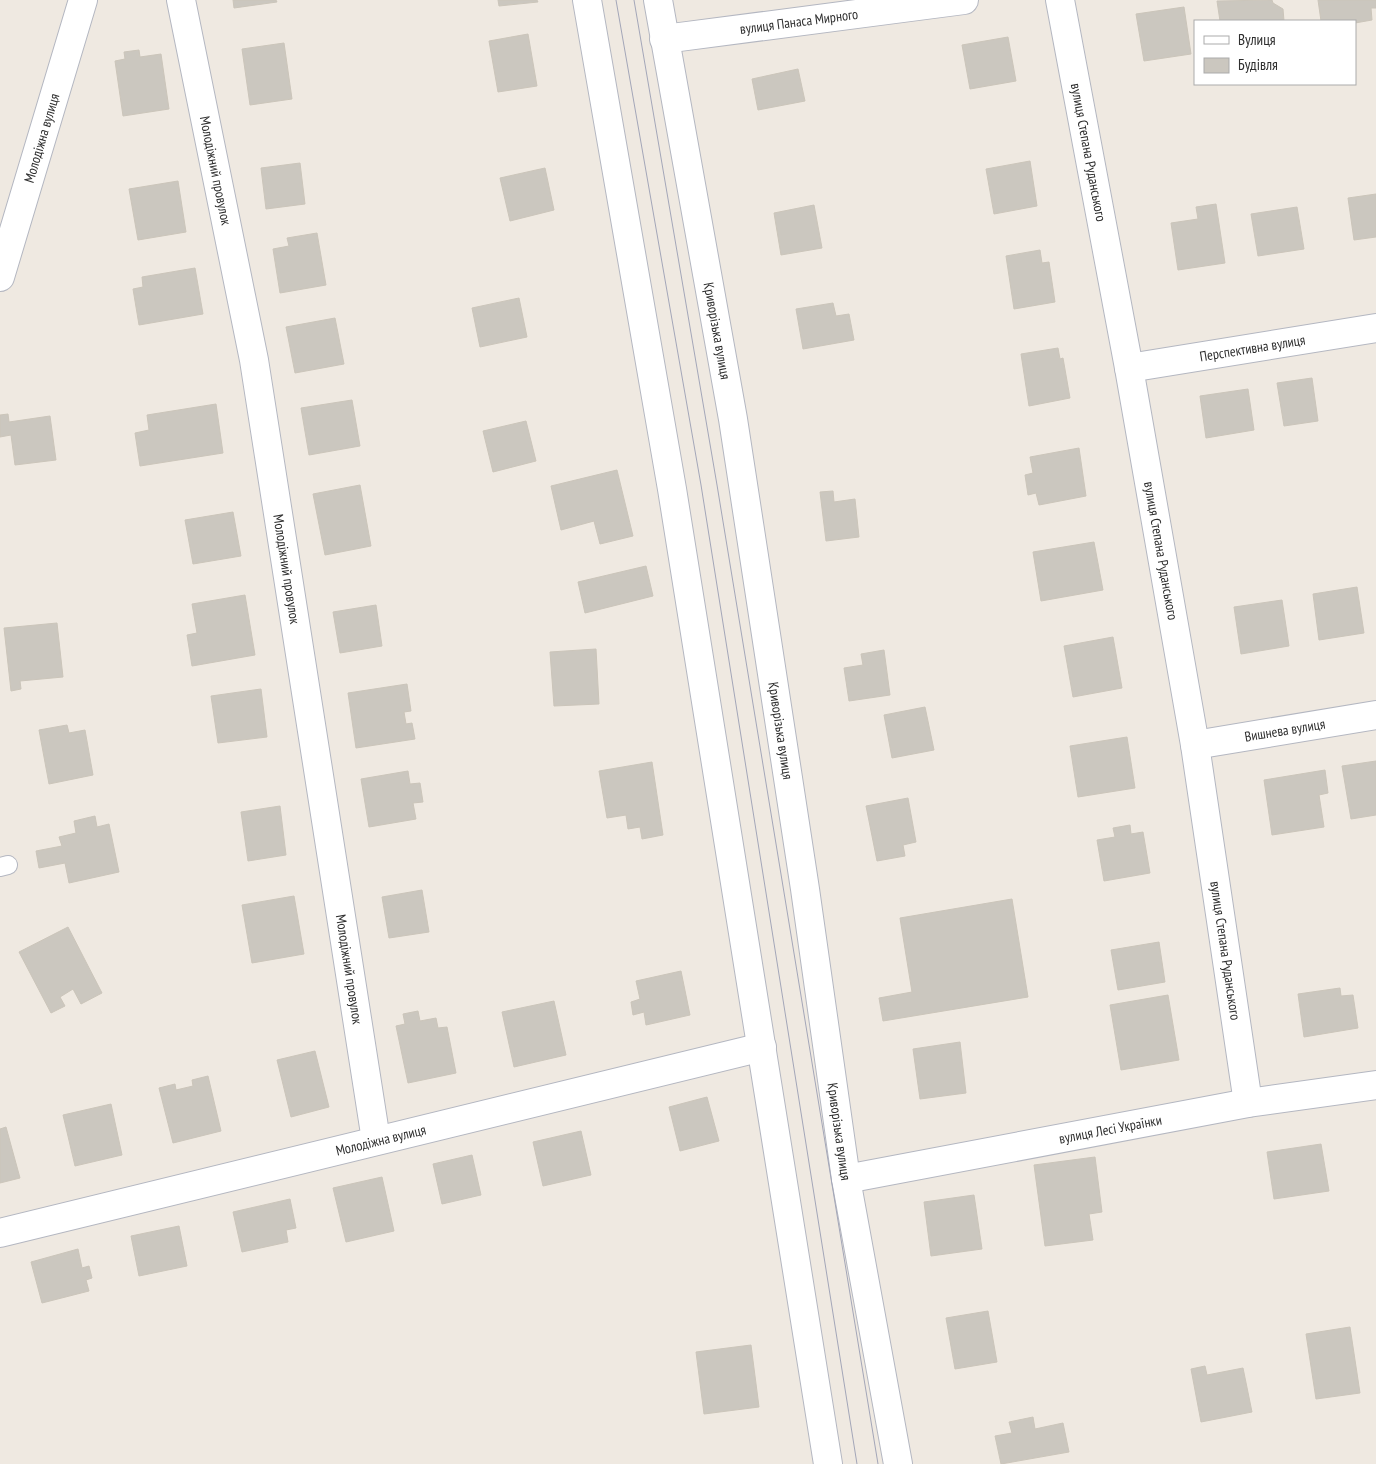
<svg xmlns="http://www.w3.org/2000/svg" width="1376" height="1464" font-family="'PT Sans Narrow',sans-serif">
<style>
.building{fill:#cbc7bf;stroke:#cbc5ba}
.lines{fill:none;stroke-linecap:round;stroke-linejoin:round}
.service-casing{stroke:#b4b7c1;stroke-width:20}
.minor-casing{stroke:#b4b7c1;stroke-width:30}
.secondary-casing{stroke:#b4b7c1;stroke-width:30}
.service{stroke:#fff;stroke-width:18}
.minor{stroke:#fff;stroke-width:28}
.secondary{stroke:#fff;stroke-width:28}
.tram{stroke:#a3a6b8;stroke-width:1}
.labels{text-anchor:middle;stroke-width:4;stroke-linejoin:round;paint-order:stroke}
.street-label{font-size:14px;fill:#2e2e2e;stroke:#fff}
</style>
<rect width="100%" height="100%" fill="#efe9e1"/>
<!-- building -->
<path class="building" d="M 233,0 L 276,0 L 277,2 L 234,8 Z
M 498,0 L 537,0 L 538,2 L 499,6 Z
M 1272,0 L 1273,3 L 1283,9 L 1284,21 L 1220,21 L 1217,1 Z
M 1318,0 L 1376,0 L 1376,8 L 1371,8 L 1372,20 L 1355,23 L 1321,21 Z
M 1184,7 L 1191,54 L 1144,61 L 1136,14 Z
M 528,34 L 537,86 L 498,92 L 489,41 Z
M 1008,37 L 1016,81 L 970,89 L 962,45 Z
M 284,43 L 292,99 L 250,105 L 242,49 Z
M 139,50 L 140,57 L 161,54 L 169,109 L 123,116 L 115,61 L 125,59 L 124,52 Z
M 798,69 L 805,101 L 758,110 L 752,79 Z
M 1030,161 L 1037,206 L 994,214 L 986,169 Z
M 300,163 L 305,204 L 266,209 L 261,168 Z
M 545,168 L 554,210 L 510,221 L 500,178 Z
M 178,181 L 186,232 L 138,240 L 129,189 Z
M 1376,194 L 1376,237 L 1354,240 L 1348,198 Z
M 1216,204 L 1225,263 L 1178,270 L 1171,223 L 1198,219 L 1196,207 Z
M 814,205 L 822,248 L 781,255 L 774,213 Z
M 1297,207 L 1304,249 L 1258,256 L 1251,214 Z
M 317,233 L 326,285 L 280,293 L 273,249 L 289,246 L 287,238 Z
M 1040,250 L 1042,263 L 1049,262 L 1055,302 L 1014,309 L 1006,256 Z
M 195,268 L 203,314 L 139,325 L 133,289 L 143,287 L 142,277 Z
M 519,298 L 527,337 L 480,347 L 472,308 Z
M 833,303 L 836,316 L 849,314 L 854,340 L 803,349 L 796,309 Z
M 335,318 L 344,364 L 295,373 L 286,327 Z
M 1058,348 L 1060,359 L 1063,358 L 1070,398 L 1029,406 L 1021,354 Z
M 1312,378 L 1318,421 L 1284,426 L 1277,383 Z
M 1248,389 L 1254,430 L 1206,438 L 1200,396 Z
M 352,400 L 360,446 L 309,455 L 301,408 Z
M 216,404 L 223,453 L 140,466 L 135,433 L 149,430 L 147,415 Z
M 8,414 L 9,422 L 50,416 L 56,460 L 15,465 L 11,435 L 0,437 L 0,415 Z
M 526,421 L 536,461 L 493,472 L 483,431 Z
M 1079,448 L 1086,496 L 1039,505 L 1036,493 L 1028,495 L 1025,475 L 1033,473 L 1030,457 Z
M 617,470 L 633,536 L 600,544 L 594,521 L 561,530 L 551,486 Z
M 360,485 L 371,546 L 325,555 L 313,494 Z
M 833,491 L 834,502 L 855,499 L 859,537 L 826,541 L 820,492 Z
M 233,512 L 241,556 L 193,564 L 185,520 Z
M 1094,542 L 1103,590 L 1041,601 L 1033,552 Z
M 646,566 L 653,596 L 585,613 L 578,582 Z
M 1357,587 L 1364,633 L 1319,640 L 1313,594 Z
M 245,595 L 255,655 L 192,666 L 187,635 L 197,633 L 192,604 Z
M 1282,600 L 1289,646 L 1241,654 L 1234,607 Z
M 376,605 L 382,646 L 340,653 L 333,612 Z
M 57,623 L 63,677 L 20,681 L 21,689 L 11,691 L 4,628 Z
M 1113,637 L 1122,688 L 1073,697 L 1064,646 Z
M 596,649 L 599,704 L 554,706 L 550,652 Z
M 884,650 L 890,695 L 849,701 L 844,668 L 863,665 L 861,654 Z
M 407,684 L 411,711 L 404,712 L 406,724 L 412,723 L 415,739 L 356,748 L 348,693 Z
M 261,689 L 267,737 L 218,743 L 211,696 Z
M 925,707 L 934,750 L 892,758 L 884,715 Z
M 67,725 L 69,733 L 85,730 L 93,775 L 49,784 L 39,730 Z
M 1127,737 L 1135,788 L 1078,797 L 1070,746 Z
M 1376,761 L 1376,815 L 1351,819 L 1342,766 Z
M 652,762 L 663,835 L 642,839 L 640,827 L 628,829 L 626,815 L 607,818 L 599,771 Z
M 1325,770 L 1328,793 L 1319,795 L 1324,827 L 1272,835 L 1264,780 Z
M 408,771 L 410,784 L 420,783 L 423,802 L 413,803 L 416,819 L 369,827 L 361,779 Z
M 908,798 L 916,842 L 903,845 L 905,856 L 877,861 L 866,806 Z
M 280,806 L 286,855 L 248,861 L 241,812 Z
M 95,816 L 97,827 L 109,824 L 119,872 L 69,883 L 65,863 L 39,868 L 36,851 L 62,846 L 59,837 L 76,833 L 74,821 Z
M 1130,825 L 1131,834 L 1143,832 L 1150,873 L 1104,881 L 1097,840 L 1115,837 L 1113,828 Z
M 422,890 L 429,932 L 389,938 L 382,897 Z
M 294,896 L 304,954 L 252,963 L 242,905 Z
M 1012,899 L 1028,997 L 883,1021 L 879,998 L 912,992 L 900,918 Z
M 68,927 L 102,993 L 81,1004 L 73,989 L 60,997 L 65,1006 L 51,1013 L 19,952 Z
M 1159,942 L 1165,982 L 1118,990 L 1111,950 Z
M 681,971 L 690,1015 L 646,1025 L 644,1012 L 633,1015 L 631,1002 L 640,999 L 636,981 Z
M 1340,988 L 1341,996 L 1353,995 L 1358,1028 L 1304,1037 L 1298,994 Z
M 1168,995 L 1179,1060 L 1121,1070 L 1110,1005 Z
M 554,1001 L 566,1055 L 514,1067 L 502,1012 Z
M 418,1011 L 420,1021 L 436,1018 L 438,1028 L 447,1027 L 456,1073 L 408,1083 L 396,1026 L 405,1024 L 403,1014 Z
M 960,1042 L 966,1093 L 920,1099 L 913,1049 Z
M 315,1051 L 329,1107 L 291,1117 L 277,1060 Z
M 208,1076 L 221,1131 L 173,1143 L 159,1088 L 175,1084 L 176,1090 L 193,1086 L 192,1080 Z
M 707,1097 L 719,1141 L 680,1151 L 669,1107 Z
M 111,1104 L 122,1155 L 75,1166 L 63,1115 Z
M 6,1127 L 20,1178 L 0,1183 L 0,1129 Z
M 581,1131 L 591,1175 L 543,1186 L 533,1142 Z
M 1321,1144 L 1329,1191 L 1274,1199 L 1267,1152 Z
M 472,1155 L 481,1195 L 442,1204 L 433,1164 Z
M 1095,1157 L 1102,1212 L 1089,1214 L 1093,1240 L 1045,1246 L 1034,1165 Z
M 382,1177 L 394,1231 L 346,1242 L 333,1188 Z
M 974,1195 L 982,1249 L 931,1256 L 924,1202 Z
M 290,1199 L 296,1228 L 286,1230 L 288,1242 L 242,1252 L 233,1212 Z
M 179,1226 L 187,1266 L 139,1276 L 131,1236 Z
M 78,1249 L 82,1268 L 89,1266 L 92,1278 L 86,1280 L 89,1291 L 42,1303 L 31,1262 Z
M 988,1311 L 997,1362 L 955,1369 L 946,1318 Z
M 1350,1327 L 1360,1393 L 1316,1399 L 1306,1334 Z
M 751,1345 L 759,1407 L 704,1414 L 696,1352 Z
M 1205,1366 L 1207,1375 L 1243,1368 L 1252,1412 L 1201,1422 L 1191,1369 Z
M 1033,1417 L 1035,1429 L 1063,1423 L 1069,1452 L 1001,1464 L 995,1436 L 1012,1433 L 1009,1422 Z"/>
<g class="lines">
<defs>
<path id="service" d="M 0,867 L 8,865"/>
<g id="minor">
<path id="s1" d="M 181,0 L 254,360 L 376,1140"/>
<path id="s2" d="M 1060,0 L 1129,368 L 1195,745 L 1248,1103"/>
<path id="s3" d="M 664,39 L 964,0"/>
<path id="s4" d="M 0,277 L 83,0"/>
<path id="s5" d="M 1129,368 L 1376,328"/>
<path id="s6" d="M 1195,745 L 1376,715"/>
<path id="s7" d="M 846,1179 L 1248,1103 L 1376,1085"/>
<path id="s8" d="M 0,1233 L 762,1047"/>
</g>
<g id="secondary">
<path d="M 587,0 L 672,489 L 828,1464"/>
<path id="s9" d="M 658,0 L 733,419 L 805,889 L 846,1179 L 898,1464"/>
</g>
</defs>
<!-- service casing -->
<use href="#service" class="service-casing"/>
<!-- minor casing -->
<use href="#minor" class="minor-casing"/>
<!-- secondary casing -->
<use href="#secondary" class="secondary-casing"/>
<!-- service -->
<use href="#service" class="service"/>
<!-- minor -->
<use href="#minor" class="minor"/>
<!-- secondary -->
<use href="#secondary" class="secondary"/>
<!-- tram -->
<path class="tram" d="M 616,0 L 701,485 L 857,1464
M 634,0 L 717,485 L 878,1464"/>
</g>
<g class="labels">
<!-- street labels -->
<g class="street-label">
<text dy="5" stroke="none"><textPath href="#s3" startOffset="136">вулиця Панаса Мирного</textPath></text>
<text dy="5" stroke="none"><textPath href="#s4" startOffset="145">Молодіжна вулиця</textPath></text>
<text dy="5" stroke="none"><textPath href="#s2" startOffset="155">вулиця Степана Руданського</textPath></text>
<text dy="5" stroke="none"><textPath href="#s1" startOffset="174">Молодіжний провулок</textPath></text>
<text dy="5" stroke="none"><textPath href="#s9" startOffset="336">Криворізька вулиця</textPath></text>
<text dy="5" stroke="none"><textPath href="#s5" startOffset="125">Перспективна вулиця</textPath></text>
<text dy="5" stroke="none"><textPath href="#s2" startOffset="560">вулиця Степана Руданського</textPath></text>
<text dy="5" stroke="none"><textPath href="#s1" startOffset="579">Молодіжний провулок</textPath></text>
<text dy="5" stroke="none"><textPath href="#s6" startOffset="91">Вишнева вулиця</textPath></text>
<text dy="5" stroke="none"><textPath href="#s9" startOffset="741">Криворізька вулиця</textPath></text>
<text dy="5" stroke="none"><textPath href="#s2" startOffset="965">вулиця Степана Руданського</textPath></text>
<text dy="5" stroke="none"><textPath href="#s1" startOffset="984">Молодіжний провулок</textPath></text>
<text dy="5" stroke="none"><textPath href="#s7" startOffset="269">вулиця Лесі Українки</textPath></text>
<text dy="5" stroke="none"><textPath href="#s9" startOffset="1146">Криворізька вулиця</textPath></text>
<text dy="5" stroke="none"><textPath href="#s8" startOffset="392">Молодіжна вулиця</textPath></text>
</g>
</g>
<!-- legend -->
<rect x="1194" y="20" width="162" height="65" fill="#ffffff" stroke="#ababab"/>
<rect x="1204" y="36" width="25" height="8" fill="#ffffff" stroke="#ababab"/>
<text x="1238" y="45" font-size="15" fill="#2e2e2e">Вулиця</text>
<rect x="1204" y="58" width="25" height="15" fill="#cbc7bf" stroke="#ababab"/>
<text x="1238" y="70" font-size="15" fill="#2e2e2e">Будівля</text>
</svg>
